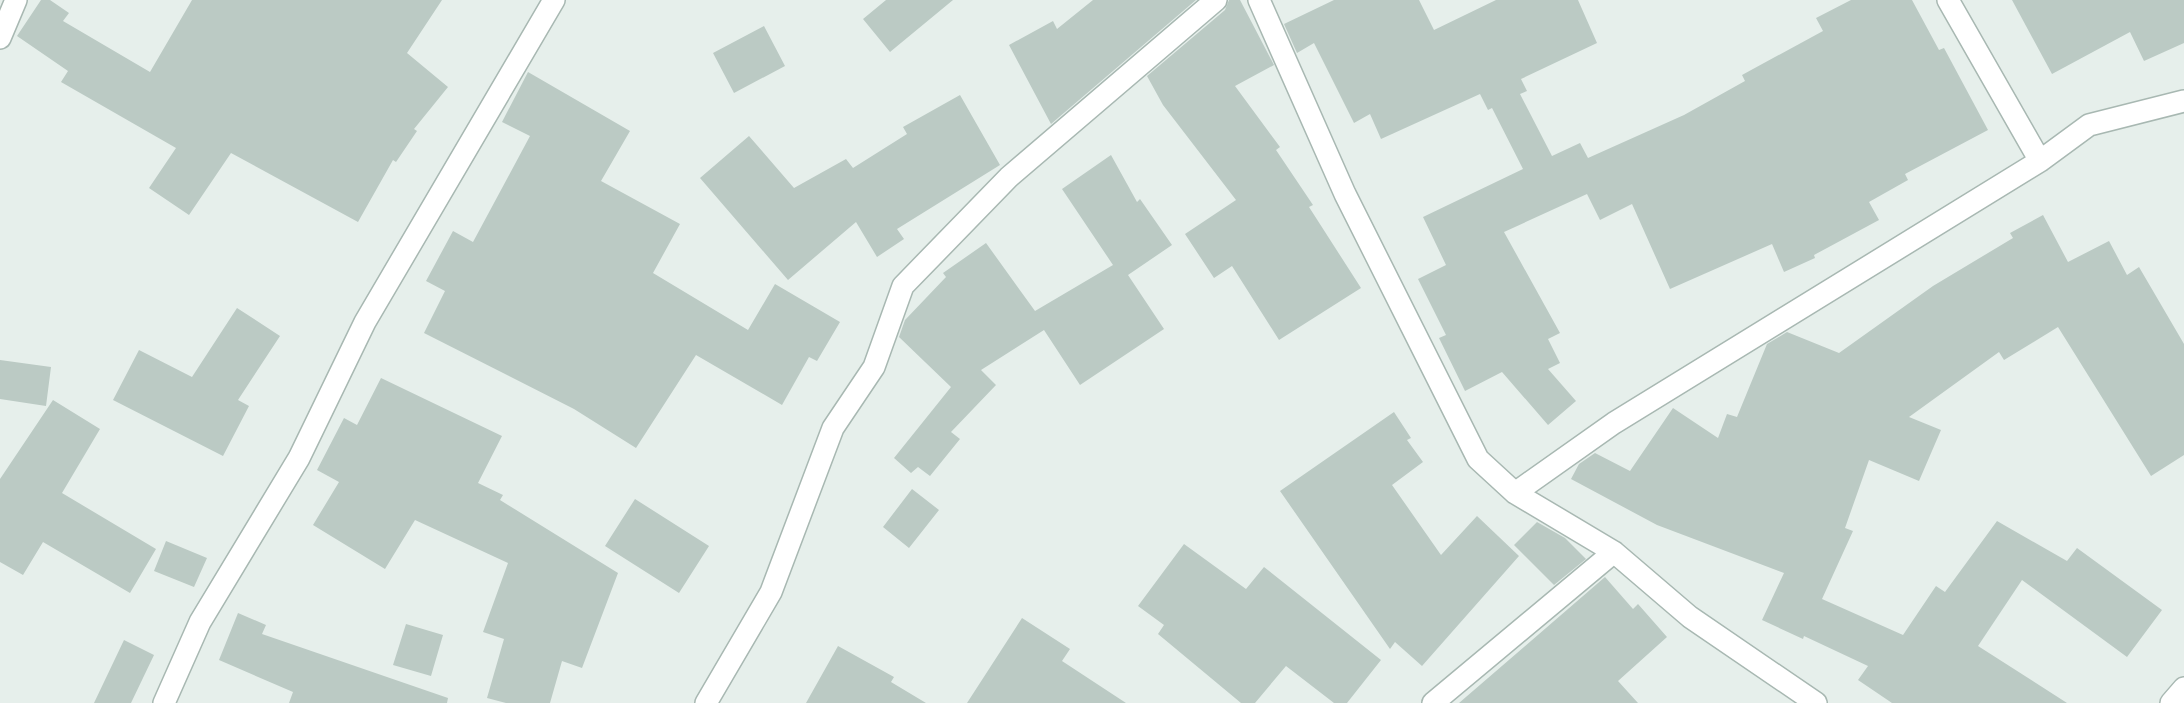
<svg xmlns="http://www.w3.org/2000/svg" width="2184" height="703" font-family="Ubuntu,sans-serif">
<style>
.building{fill:#bbcac4}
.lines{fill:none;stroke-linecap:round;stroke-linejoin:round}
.minor-casing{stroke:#a8b8b2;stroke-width:24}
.minor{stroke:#fff;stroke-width:21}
</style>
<rect width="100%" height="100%" fill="#e6efeb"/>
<!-- building -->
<path class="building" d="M 41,0 L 50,0 L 69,13 L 63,21 L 150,72 L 192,0 L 442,0 L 407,53 L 448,87 L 414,129 L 417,131 L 396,162 L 393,160 L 358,222 L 231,153 L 189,215 L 149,188 L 176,148 L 61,82 L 68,71 L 17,36 Z
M 886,0 L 953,0 L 890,52 L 863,19 Z
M 1093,0 L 1196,0 L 1051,124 L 1009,45 L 1053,21 L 1057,29 Z
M 1229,0 L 1240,0 L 1274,65 L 1235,86 L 1280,147 L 1276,150 L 1313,205 L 1309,207 L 1361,288 L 1279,340 L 1232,266 L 1214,278 L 1185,234 L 1236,200 L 1163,105 L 1147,76 L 1225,10 Z
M 1334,0 L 1419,0 L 1434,30 L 1496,0 L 1578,0 L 1597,43 L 1521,79 L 1527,91 L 1520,94 L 1552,156 L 1580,143 L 1588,158 L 1684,115 L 1745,81 L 1742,75 L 1823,31 L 1816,18 L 1851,0 L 1912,0 L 1939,50 L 1944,48 L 1988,130 L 1905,174 L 1908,180 L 1869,202 L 1879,220 L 1814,255 L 1815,258 L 1784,272 L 1772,244 L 1670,289 L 1632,204 L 1600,220 L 1587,194 L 1504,232 L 1560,333 L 1548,339 L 1560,363 L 1548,369 L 1576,401 L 1548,425 L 1502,372 L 1465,391 L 1439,338 L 1446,335 L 1418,279 L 1446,265 L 1423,217 L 1523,169 L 1492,108 L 1488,110 L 1480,94 L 1381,139 L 1370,114 L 1354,123 L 1314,43 L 1297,53 L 1284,24 Z
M 2012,0 L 2184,0 L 2184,43 L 2144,61 L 2130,32 L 2052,74 Z
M 764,26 L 785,66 L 734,93 L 713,53 Z
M 528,72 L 630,131 L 601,181 L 680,224 L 653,273 L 748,330 L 775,284 L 840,322 L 817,361 L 809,357 L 782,405 L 696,355 L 636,448 L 574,409 L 424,333 L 445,291 L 426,281 L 453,231 L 473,242 L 530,136 L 502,122 Z
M 960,95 L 1000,165 L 897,229 L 904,239 L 877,257 L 856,222 L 788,280 L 700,178 L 749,136 L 794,188 L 846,159 L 853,168 L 907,134 L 903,127 Z
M 1111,155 L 1137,202 L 1140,199 L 1172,245 L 1128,275 L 1164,329 L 1080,385 L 1044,330 L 981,370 L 996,385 L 951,432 L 960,439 L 930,476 L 918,467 L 911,473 L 894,458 L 951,387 L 899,337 L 905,320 L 946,277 L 943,273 L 986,243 L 1035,311 L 1113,265 L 1062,189 Z
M 2043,215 L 2068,262 L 2109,241 L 2127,275 L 2139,267 L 2184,344 L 2184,455 L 2151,476 L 2058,327 L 2004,360 L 1999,352 L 1909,417 L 1941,430 L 1919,481 L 1869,460 L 1845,528 L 1853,531 L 1822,599 L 1903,635 L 1936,586 L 1945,592 L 1997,521 L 2067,561 L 2077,548 L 2162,610 L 2127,657 L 2022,580 L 1978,646 L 2067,703 L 1892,703 L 1858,680 L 1868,666 L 1804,636 L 1803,639 L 1762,620 L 1784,573 L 1657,525 L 1571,479 L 1579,464 L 1595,453 L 1630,471 L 1673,408 L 1718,438 L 1727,414 L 1737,417 L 1767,344 L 1787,332 L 1839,353 L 1933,286 L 2013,238 L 2010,233 Z
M 237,308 L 280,336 L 238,400 L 249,406 L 223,456 L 113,400 L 139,350 L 192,377 Z
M 0,360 L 51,367 L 46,406 L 0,399 Z
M 381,378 L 502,436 L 478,483 L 503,495 L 500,500 L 618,573 L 582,668 L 562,661 L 550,703 L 506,703 L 487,698 L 504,639 L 483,632 L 508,563 L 415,520 L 385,569 L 313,525 L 339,482 L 317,470 L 344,418 L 357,425 Z
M 53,400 L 100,429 L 62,493 L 156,549 L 130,593 L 43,542 L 23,575 L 0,562 L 0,479 Z
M 1394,412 L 1411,438 L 1407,440 L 1423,462 L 1392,485 L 1441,555 L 1477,516 L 1519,556 L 1422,666 L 1395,642 L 1390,649 L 1280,491 Z
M 912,489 L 939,510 L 909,548 L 883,527 Z
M 635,499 L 709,546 L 679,593 L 605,546 Z
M 1537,522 L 1565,538 L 1586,559 L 1554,585 L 1514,545 Z
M 166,541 L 207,558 L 194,587 L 154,571 Z
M 1184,544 L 1246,589 L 1264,567 L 1381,660 L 1347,703 L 1334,703 L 1286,666 L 1255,703 L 1241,703 L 1158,634 L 1164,625 L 1138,606 Z
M 1605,577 L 1633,609 L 1638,604 L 1667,637 L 1618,681 L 1638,703 L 1459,703 Z
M 238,613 L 266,625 L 262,634 L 448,698 L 447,703 L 289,703 L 293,692 L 219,660 Z
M 1022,618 L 1070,649 L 1062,661 L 1126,703 L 967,703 Z
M 406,624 L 443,635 L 431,676 L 393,665 Z
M 124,640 L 154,655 L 131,703 L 94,703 Z
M 838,646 L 894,677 L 891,682 L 926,703 L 806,703 Z"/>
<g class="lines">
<defs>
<path id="minor" d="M 1259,0 L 1345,194 L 1478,459 L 1515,493 L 1614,552 L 1690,617 L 1816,703
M 1948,0 L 2040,161
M 0,38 L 16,0
M 1515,493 L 1614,423 L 2040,161 L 2089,125 L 2184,101
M 164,703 L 200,622 L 299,458 L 365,322 L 554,0
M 706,703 L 771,592 L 833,428 L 874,367 L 903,286 L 1009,177 L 1216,0
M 1433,703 L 1614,552
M 2171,703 L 2184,688"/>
</defs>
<!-- minor casing -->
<use href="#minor" class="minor-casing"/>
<!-- minor -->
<use href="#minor" class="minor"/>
</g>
</svg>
